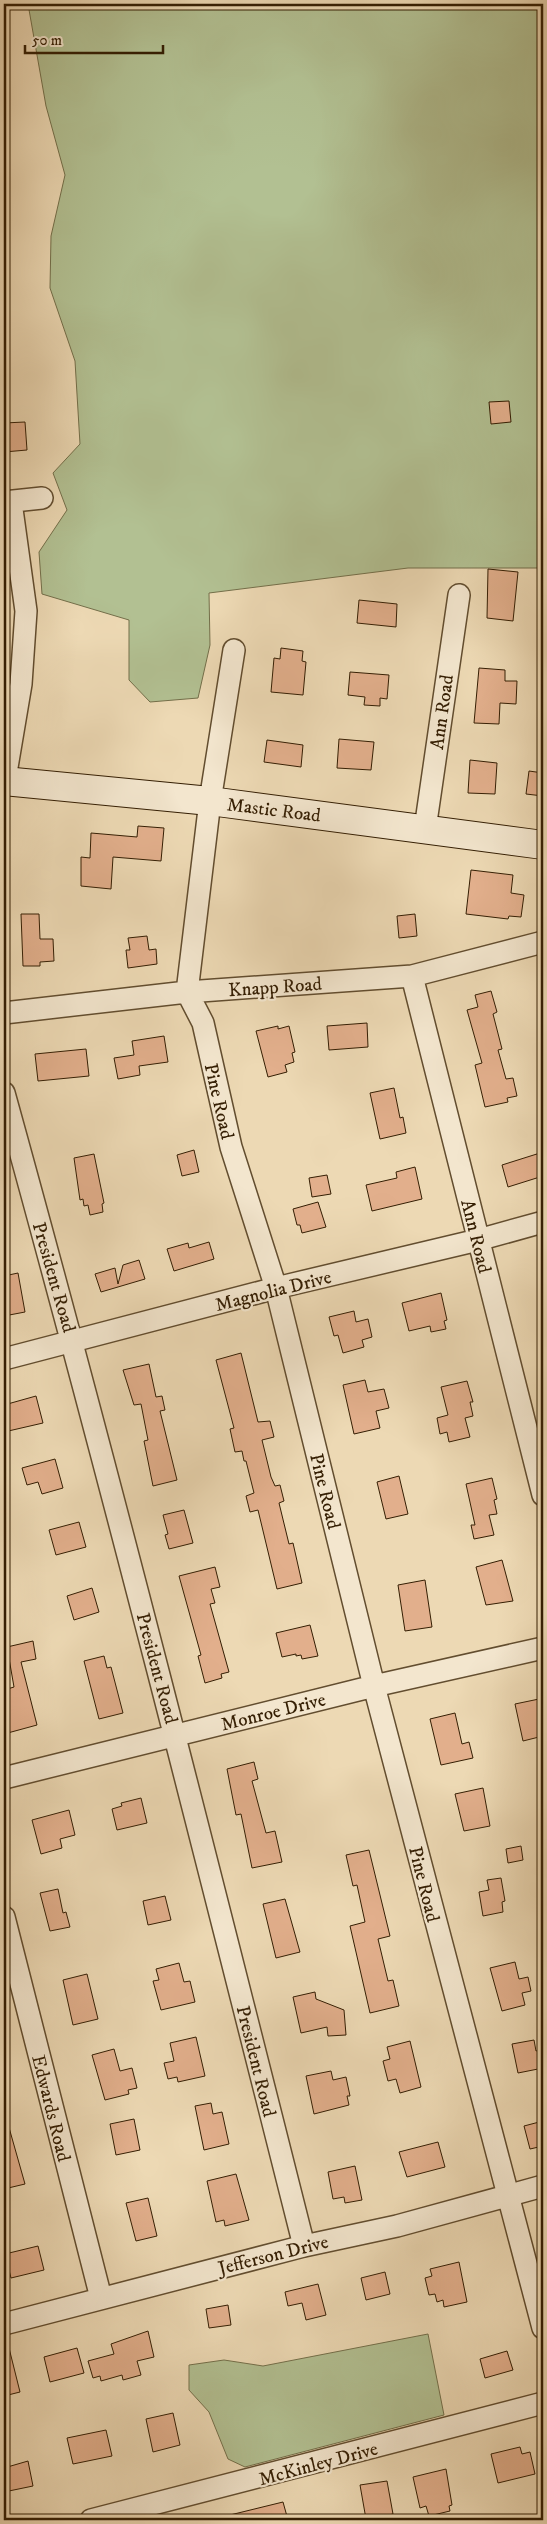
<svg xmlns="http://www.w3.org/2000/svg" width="547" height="2524" font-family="'IM FELL DW Pica',serif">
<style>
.green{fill:#b2c092;stroke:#736f4a}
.building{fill:#e2af8c;stroke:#341e03}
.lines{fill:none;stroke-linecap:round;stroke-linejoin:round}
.minor-casing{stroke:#624d2f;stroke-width:24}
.secondary-casing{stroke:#341e03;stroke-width:30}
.minor{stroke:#f3e6ce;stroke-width:21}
.secondary{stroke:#f3e6ce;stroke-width:28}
.labels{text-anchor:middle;stroke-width:4.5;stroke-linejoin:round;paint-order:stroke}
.street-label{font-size:19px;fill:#341e03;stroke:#f3e6ce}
</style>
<rect width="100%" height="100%" fill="#edd9b4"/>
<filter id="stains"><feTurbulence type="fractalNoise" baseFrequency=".004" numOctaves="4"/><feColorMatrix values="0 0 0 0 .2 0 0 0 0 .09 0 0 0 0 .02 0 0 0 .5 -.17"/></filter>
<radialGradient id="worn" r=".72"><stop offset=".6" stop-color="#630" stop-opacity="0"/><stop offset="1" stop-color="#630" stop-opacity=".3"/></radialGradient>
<!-- green -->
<path class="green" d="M 28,4 L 543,4 L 543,568 L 408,568 L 209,593 L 210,645 L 198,698 L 150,702 L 129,680 L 129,620 L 42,594 L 39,552 L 67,510 L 53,473 L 80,444 L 75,361 L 50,288 L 51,236 L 65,175 L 46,106 Z
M 428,2334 L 444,2415 L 245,2467 L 228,2459 L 209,2412 L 189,2390 L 189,2365 L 224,2360 L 263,2366 Z"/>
<!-- building -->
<path class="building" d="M 509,401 L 511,422 L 491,424 L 489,402 Z
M 25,422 L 27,450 L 4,452 L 4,423 Z
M 488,569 L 518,572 L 513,621 L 487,618 Z
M 359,600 L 397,604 L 396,627 L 357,623 Z
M 281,648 L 303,651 L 302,661 L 306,662 L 303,695 L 271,692 L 274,658 L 280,659 Z
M 479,668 L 505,670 L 505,681 L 517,681 L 516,704 L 500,703 L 499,724 L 474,723 Z
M 350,672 L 389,675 L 387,699 L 380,698 L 380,706 L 364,705 L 365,697 L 348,695 Z
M 339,739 L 374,742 L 371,770 L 337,768 Z
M 267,740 L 303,745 L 301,767 L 264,762 Z
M 470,760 L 497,763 L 495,794 L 468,793 Z
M 529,771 L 543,773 L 543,796 L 526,794 Z
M 138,826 L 164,828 L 161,861 L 113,857 L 111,889 L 81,886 L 81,857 L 90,858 L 91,833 L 137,837 Z
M 471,870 L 513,875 L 511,893 L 524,895 L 521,917 L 509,916 L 508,919 L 466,914 Z
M 21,914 L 39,914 L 40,939 L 53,939 L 54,961 L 40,962 L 40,966 L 23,966 Z
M 415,914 L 417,936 L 399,938 L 397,916 Z
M 147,936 L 149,950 L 156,949 L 157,964 L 128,968 L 126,950 L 130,950 L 128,938 Z
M 491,991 L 497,1012 L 493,1014 L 502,1049 L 498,1050 L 506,1079 L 513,1078 L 517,1096 L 507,1098 L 508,1102 L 485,1107 L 475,1065 L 482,1063 L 467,1010 L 478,1007 L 475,995 Z
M 367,1023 L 368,1047 L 329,1050 L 327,1026 Z
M 278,1026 L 278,1029 L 289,1026 L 295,1052 L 292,1053 L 294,1062 L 285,1065 L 287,1072 L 268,1077 L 256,1031 Z
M 164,1036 L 168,1062 L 139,1066 L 140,1075 L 118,1079 L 114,1058 L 134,1055 L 132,1041 Z
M 86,1049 L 89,1076 L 38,1081 L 35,1054 Z
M 394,1088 L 400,1118 L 403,1117 L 406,1133 L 380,1139 L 370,1093 Z
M 194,1150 L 199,1172 L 182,1176 L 177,1155 Z
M 540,1153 L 543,1176 L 508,1187 L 502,1165 Z
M 94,1154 L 104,1203 L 102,1204 L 103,1212 L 90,1215 L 88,1205 L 84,1206 L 83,1199 L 80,1200 L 74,1158 Z
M 415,1167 L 422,1199 L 372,1211 L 366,1185 L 397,1178 L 396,1172 Z
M 327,1175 L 331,1194 L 312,1197 L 309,1178 Z
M 318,1202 L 326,1227 L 302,1233 L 300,1225 L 297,1225 L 293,1209 Z
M 209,1242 L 214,1259 L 174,1271 L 167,1249 L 188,1243 L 189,1248 Z
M 139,1260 L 145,1279 L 101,1292 L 95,1274 L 115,1268 L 118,1284 L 123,1265 Z
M 18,1273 L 25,1312 L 4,1316 L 4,1276 Z
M 441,1293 L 447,1320 L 444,1321 L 446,1329 L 431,1332 L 430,1326 L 409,1331 L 402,1303 Z
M 354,1311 L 356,1322 L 368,1319 L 372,1337 L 362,1340 L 364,1347 L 343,1353 L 338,1335 L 334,1336 L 329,1317 Z
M 241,1353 L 258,1422 L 270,1421 L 274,1437 L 262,1440 L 271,1477 L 275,1486 L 280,1485 L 284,1501 L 279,1503 L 289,1544 L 293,1543 L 302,1583 L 277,1589 L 258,1510 L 250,1512 L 246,1496 L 254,1493 L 246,1461 L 244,1461 L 242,1451 L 235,1452 L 230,1429 L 234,1428 L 216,1360 Z
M 149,1364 L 156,1397 L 162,1396 L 165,1410 L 160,1411 L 177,1480 L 153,1486 L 144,1441 L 148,1440 L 141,1404 L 134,1405 L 123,1370 Z
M 365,1380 L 368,1392 L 384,1389 L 389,1408 L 376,1411 L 380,1428 L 354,1434 L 343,1385 Z
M 467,1381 L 473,1402 L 470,1402 L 473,1416 L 465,1418 L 470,1437 L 449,1442 L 447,1432 L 440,1434 L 437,1418 L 448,1415 L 441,1387 Z
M 36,1396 L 43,1423 L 4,1432 L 4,1405 Z
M 55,1459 L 63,1488 L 42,1494 L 38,1482 L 27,1485 L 22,1468 Z
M 399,1476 L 408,1514 L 386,1519 L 377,1482 Z
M 492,1478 L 497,1499 L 494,1500 L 497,1514 L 489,1515 L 494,1535 L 474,1539 L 471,1525 L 475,1525 L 466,1484 Z
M 184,1510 L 193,1543 L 169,1549 L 165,1535 L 168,1534 L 163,1515 Z
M 79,1522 L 86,1547 L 56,1555 L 49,1530 Z
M 502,1560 L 513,1601 L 486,1605 L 476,1567 Z
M 215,1567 L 220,1587 L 211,1589 L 215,1603 L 210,1604 L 229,1672 L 221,1674 L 222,1678 L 205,1683 L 198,1656 L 201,1655 L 179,1576 Z
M 425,1580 L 432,1627 L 405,1631 L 398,1585 Z
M 92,1588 L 99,1612 L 74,1620 L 67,1596 Z
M 310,1625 L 318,1656 L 302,1659 L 301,1655 L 296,1656 L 296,1654 L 282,1657 L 276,1633 Z
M 33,1641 L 36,1659 L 21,1662 L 37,1725 L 4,1734 L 4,1713 L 8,1712 L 4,1690 L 14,1687 L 7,1647 Z
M 104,1656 L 107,1668 L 111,1667 L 123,1713 L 99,1719 L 84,1661 Z
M 539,1699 L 543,1719 L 543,1736 L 523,1741 L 515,1704 Z
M 455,1713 L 462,1744 L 469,1742 L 473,1758 L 441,1765 L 430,1719 Z
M 254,1762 L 258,1779 L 252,1781 L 266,1833 L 275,1831 L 282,1862 L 252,1868 L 241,1814 L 236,1815 L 227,1769 Z
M 483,1788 L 490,1826 L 464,1831 L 455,1794 Z
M 141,1798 L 147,1823 L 117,1830 L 112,1809 L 122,1806 L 121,1803 Z
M 69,1810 L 75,1835 L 60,1839 L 62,1848 L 41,1854 L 32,1820 Z
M 521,1846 L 523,1860 L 508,1863 L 506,1849 Z
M 369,1850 L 390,1936 L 378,1939 L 388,1981 L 393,1980 L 399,2006 L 370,2013 L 350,1926 L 365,1922 L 357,1885 L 353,1886 L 346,1855 Z
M 501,1878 L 505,1901 L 502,1902 L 503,1912 L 483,1916 L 479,1892 L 489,1890 L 487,1880 Z
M 58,1889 L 63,1913 L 66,1912 L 70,1927 L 50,1931 L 40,1893 Z
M 165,1896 L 171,1920 L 148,1925 L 143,1901 Z
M 285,1899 L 300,1952 L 276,1958 L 263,1904 Z
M 515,1962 L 519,1979 L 528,1977 L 531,1991 L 522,1993 L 525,2005 L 502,2011 L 490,1968 Z
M 179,1963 L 184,1982 L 190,1981 L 195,2002 L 161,2010 L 153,1981 L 159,1980 L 156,1969 Z
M 87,1974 L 98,2019 L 73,2025 L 63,1980 Z
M 315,1992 L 316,1999 L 344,2010 L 346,2035 L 328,2036 L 327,2027 L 301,2033 L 293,1997 Z
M 196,2037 L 205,2076 L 178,2082 L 177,2077 L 168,2079 L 164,2063 L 174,2061 L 170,2043 Z
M 534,2040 L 536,2051 L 543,2049 L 543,2068 L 518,2073 L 512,2044 Z
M 410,2041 L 421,2087 L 400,2093 L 396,2079 L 388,2081 L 383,2061 L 390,2059 L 387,2047 Z
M 114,2049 L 120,2071 L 132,2068 L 137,2088 L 128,2090 L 129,2094 L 105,2100 L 92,2055 Z
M 331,2071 L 333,2080 L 346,2077 L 350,2096 L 347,2096 L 349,2105 L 314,2114 L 306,2076 Z
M 211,2103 L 213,2114 L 222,2112 L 229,2144 L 204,2150 L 195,2106 Z
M 134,2119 L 140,2150 L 116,2155 L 110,2124 Z
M 543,2121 L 543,2146 L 530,2149 L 524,2126 Z
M 4,2124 L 8,2124 L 25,2184 L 4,2189 Z
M 438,2142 L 445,2167 L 407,2177 L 399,2152 Z
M 355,2166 L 362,2200 L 345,2203 L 344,2197 L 333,2199 L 328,2172 Z
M 236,2174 L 249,2220 L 225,2226 L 224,2220 L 216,2222 L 207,2181 Z
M 148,2198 L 157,2236 L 136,2241 L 126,2203 Z
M 38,2246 L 44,2270 L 11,2278 L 5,2254 Z
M 459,2262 L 467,2302 L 444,2307 L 443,2300 L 437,2302 L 435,2294 L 429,2295 L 425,2278 L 432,2276 L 430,2269 Z
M 385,2272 L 390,2294 L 366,2300 L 361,2278 Z
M 318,2284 L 326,2315 L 306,2320 L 302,2303 L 288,2306 L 285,2292 Z
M 228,2305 L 231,2325 L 209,2328 L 206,2309 Z
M 148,2331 L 154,2357 L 137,2361 L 141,2375 L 123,2380 L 122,2375 L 101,2381 L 100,2376 L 93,2378 L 88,2361 L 114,2354 L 111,2344 Z
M 4,2348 L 9,2348 L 20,2392 L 4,2396 Z
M 77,2348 L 84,2373 L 50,2382 L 44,2357 Z
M 507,2351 L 513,2370 L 485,2378 L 480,2359 Z
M 173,2413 L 180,2445 L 153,2452 L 146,2419 Z
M 106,2430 L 112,2456 L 73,2464 L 67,2438 Z
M 520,2447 L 522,2454 L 530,2452 L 535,2474 L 498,2483 L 491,2454 Z
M 28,2461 L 33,2486 L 4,2492 L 4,2468 Z
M 446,2469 L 452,2505 L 449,2506 L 450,2511 L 429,2516 L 426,2506 L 420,2508 L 413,2477 Z
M 387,2481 L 393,2514 L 366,2519 L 360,2485 Z
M 283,2502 L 288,2520 L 231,2520 L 230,2515 Z"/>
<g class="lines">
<defs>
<path id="minor" d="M 4,502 L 42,498
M 234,650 L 210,801 L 187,992 L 203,1023 L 231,1147 L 276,1288 L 374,1686 L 543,2328
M 4,785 L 21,684 L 26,611 L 11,502
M 425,829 L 459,595
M 412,976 L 543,1495
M 4,1013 L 187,992 L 412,976 L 543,942
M 4,1093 C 110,1476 207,1861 304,2246
M 4,1359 L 276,1288 L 478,1240 L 543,1222
M 4,1778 L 374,1686 L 543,1648
M 4,1917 L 101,2298
M 4,2324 L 304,2246 L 397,2226 L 543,2186
M 91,2520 L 543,2403"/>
<path id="secondary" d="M 4,781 L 210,801 L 543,845"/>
</defs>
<!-- minor casing -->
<use href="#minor" class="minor-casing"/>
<!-- secondary casing -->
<use href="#secondary" class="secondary-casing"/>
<!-- minor -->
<use href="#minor" class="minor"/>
<!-- secondary -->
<use href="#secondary" class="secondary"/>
</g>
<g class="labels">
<!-- street labels -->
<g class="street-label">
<text transform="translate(441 712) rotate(-82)" y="7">Ann Road</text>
<text transform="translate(274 809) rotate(7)" y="7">Mastic Road</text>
<text transform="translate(275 986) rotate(-4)" y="7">Knapp Road</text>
<text transform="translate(220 1101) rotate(77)" y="7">Pine Road</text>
<text transform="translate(477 1236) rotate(76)" y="7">Ann Road</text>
<text transform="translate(55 1277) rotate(74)" y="7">President Road</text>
<text transform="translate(273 1290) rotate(-14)" y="7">Magnolia Drive</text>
<text transform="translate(326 1491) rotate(76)" y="7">Pine Road</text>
<text transform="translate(158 1668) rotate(75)" y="7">President Road</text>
<text transform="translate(273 1711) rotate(-14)" y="7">Monroe Drive</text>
<text transform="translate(425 1884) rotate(76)" y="7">Pine Road</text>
<text transform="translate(257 2061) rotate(76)" y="7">President Road</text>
<text transform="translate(52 2108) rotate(76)" y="7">Edwards Road</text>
<text transform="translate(273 2254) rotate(-14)" y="7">Jefferson Drive</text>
<text transform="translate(318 2463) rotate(-15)" y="7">McKinley Drive</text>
</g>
</g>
<!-- margin -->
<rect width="547" height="2524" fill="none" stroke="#edd9b4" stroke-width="20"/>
<rect x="5" y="5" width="537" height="2514" fill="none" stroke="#341e03" stroke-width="2.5"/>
<rect x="10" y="10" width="527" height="2504" fill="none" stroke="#341e03"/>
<!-- scale -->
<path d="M25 45v8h138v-8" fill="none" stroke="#341e03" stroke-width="2.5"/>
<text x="32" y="45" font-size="15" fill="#341e03" stroke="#f3e6ce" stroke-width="4" paint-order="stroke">50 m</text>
<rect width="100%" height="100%" filter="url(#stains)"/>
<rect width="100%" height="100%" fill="url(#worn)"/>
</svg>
